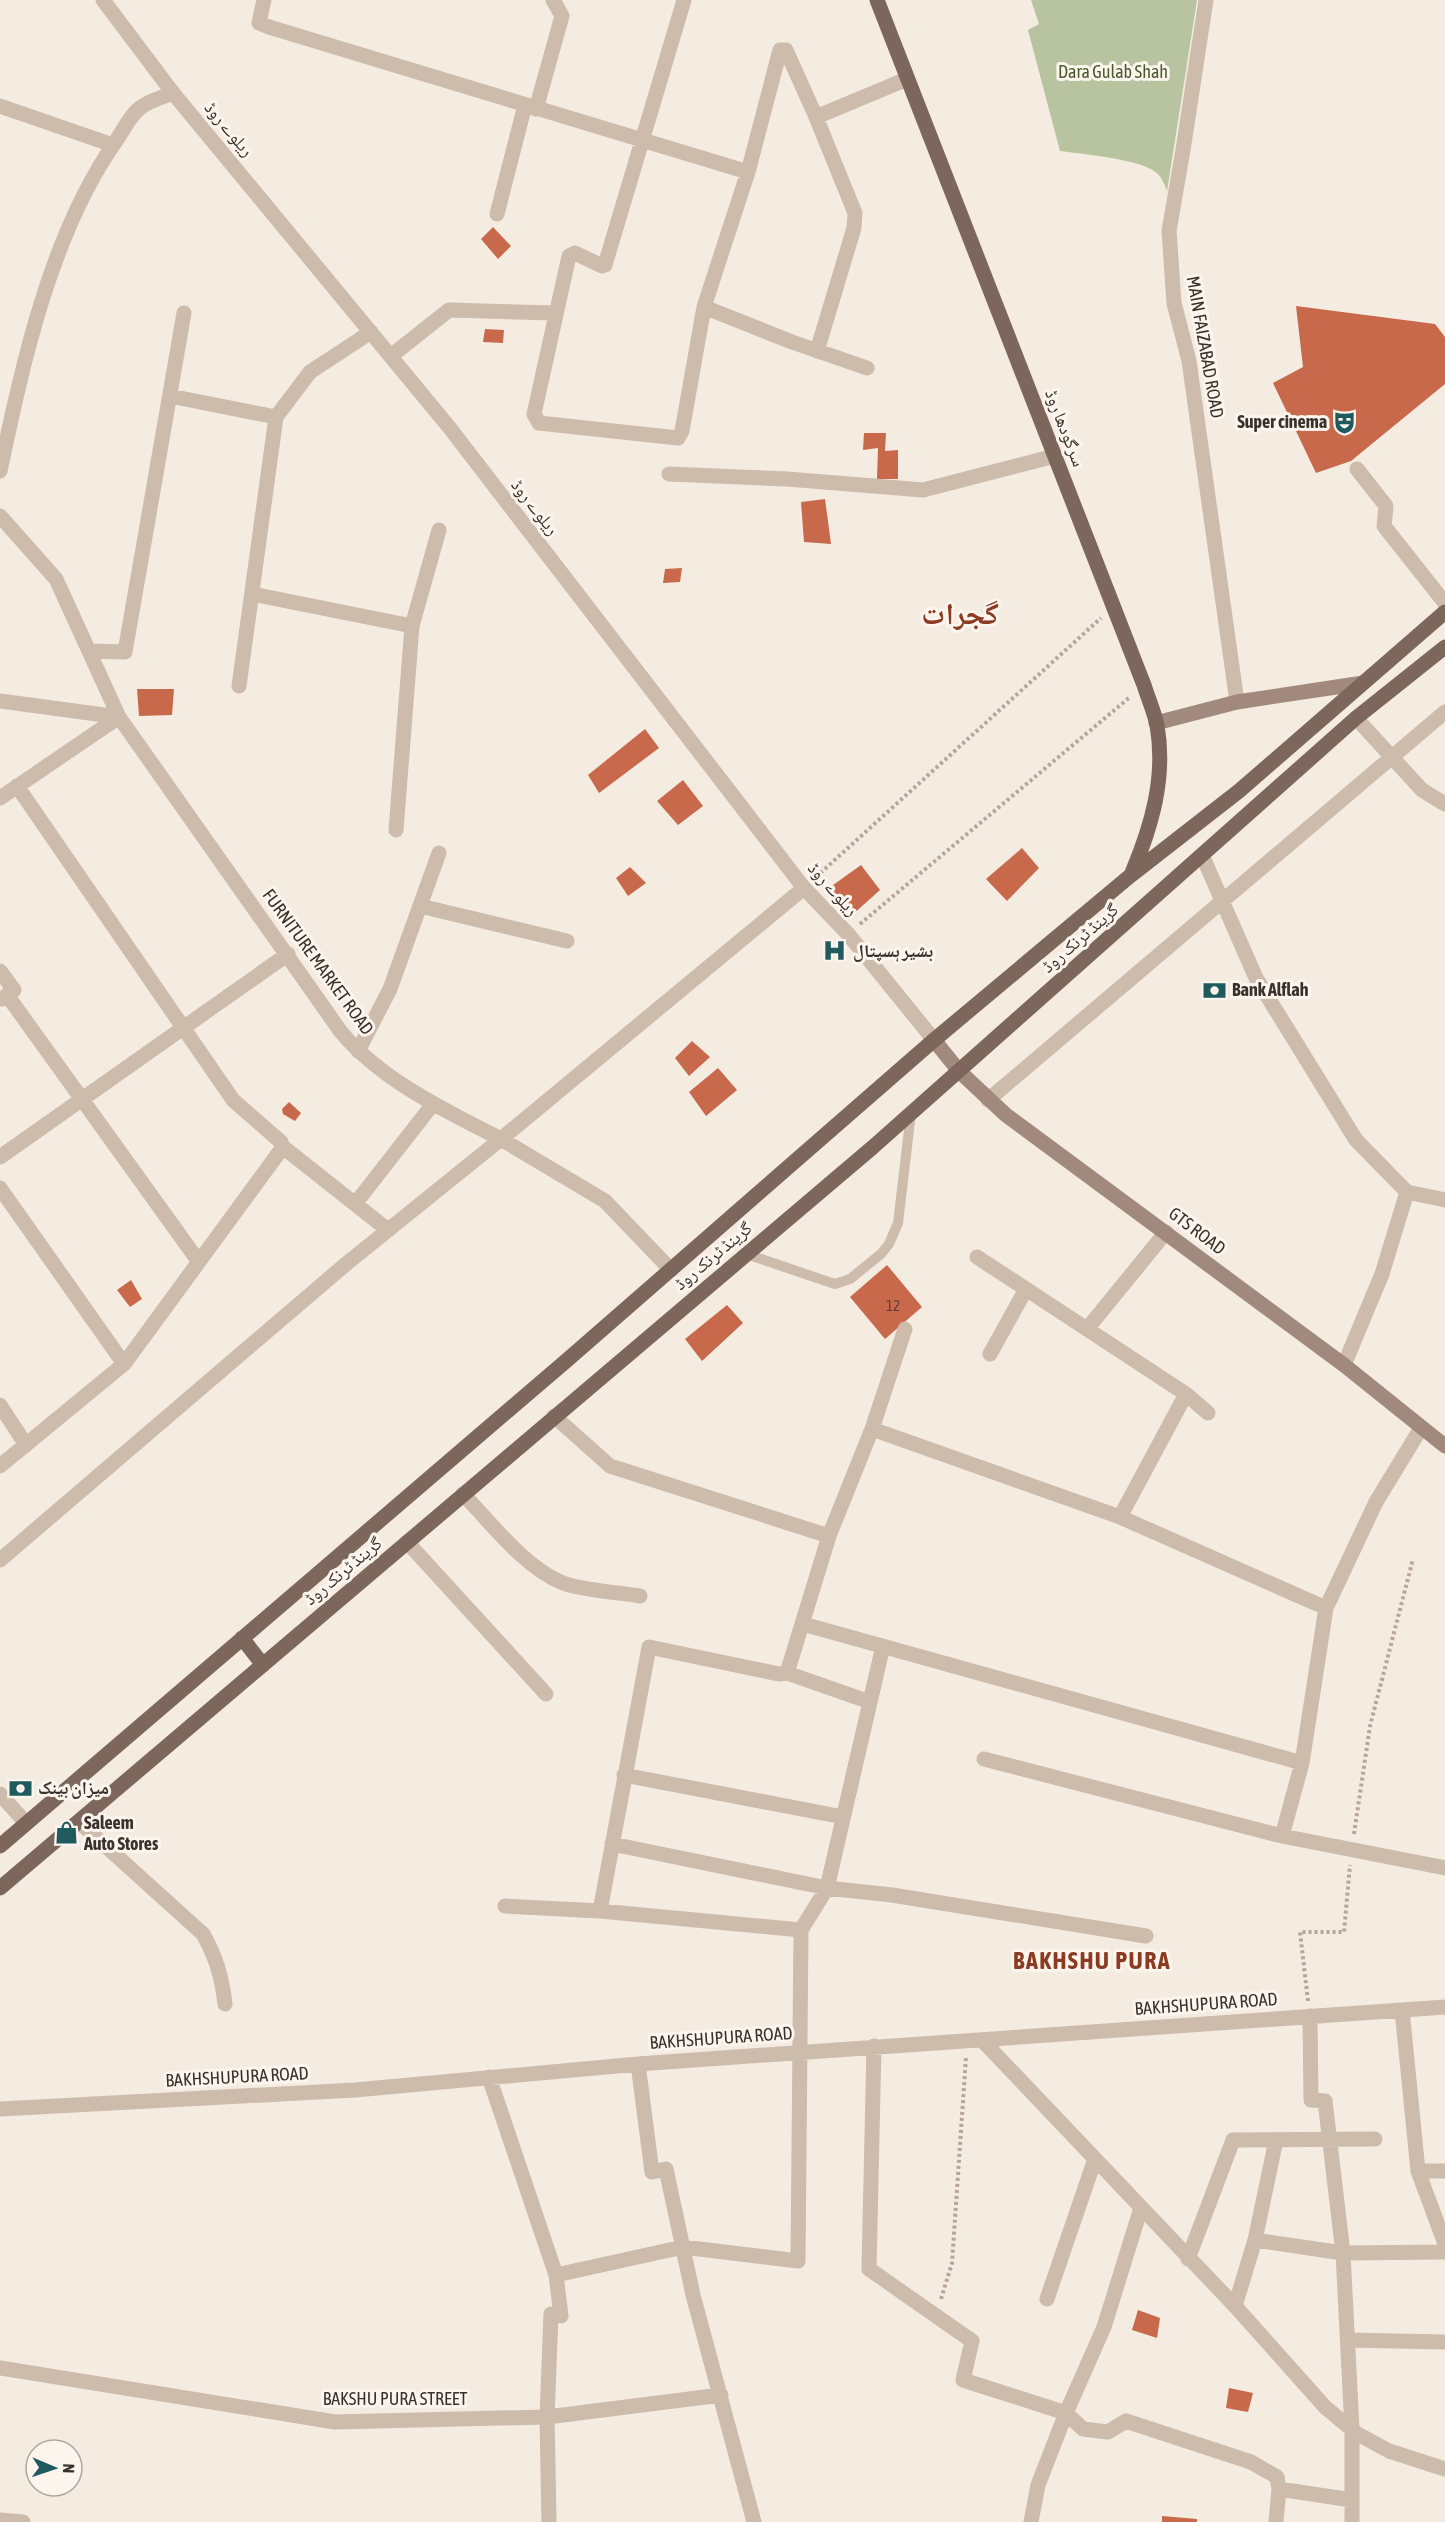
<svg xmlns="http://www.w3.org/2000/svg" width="1445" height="2522" font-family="'Asap Condensed','Noto Naskh Arabic',sans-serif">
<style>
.green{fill:#b8c4a0}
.building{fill:#c8694b}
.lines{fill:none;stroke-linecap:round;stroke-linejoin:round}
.path{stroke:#b9a596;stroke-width:4;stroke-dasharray:3 3;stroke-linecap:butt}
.service{stroke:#cdbbac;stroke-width:10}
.minor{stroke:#cdbbac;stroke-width:15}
.tertiary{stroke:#cdbbac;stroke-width:15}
.secondary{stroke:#a18a7d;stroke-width:15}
.primary{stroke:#7d675c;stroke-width:15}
.labels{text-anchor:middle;stroke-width:6;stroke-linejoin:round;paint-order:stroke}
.number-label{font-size:15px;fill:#5e3e33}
.park-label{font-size:18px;fill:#4a5a2e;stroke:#fbf5ee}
.street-label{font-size:18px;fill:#3b302b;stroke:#fbf5ee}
.poi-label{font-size:18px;font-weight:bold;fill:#3b302b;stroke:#fbf5ee;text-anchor:start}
.district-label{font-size:24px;font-weight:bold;letter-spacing:1.5px;fill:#8c3b22;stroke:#fbf5ee}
.town-label{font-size:30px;font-weight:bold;fill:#8c3b22;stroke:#fbf5ee}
</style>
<rect width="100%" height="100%" fill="#f4ebe1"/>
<!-- green -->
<path class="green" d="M 1031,0 L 1197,0 L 1167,191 C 1165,186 1162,178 1158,174 C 1143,159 1082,154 1060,151 L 1028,30 L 1039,24 Z"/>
<!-- building -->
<path class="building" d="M 493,227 L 511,246 L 498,259 L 481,239 Z
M 1296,306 L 1435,324 L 1445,337 L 1445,384 L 1351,461 L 1316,473 L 1273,383 L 1303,367 Z
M 485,329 L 504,330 L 503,343 L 483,342 Z
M 864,433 L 886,433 L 885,451 L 898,450 L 898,479 L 877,479 L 878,448 L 863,450 Z
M 825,499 L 831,544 L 804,542 L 801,502 Z
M 682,568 L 680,582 L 663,583 L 665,569 Z
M 137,689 L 174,689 L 172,715 L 139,716 Z
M 645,729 L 659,748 L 599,793 L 588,775 Z
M 683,780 L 703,806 L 678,825 L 657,801 Z
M 1022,848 L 1039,868 L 1007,901 L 986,879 Z
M 861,865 L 880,890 L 851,916 L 829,888 Z
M 630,867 L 646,883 L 628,896 L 616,878 Z
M 692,1041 L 710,1057 L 689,1076 L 675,1058 Z
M 718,1068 L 737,1090 L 706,1116 L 689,1092 Z
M 289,1102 L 301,1113 L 295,1121 L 283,1114 L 282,1109 Z
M 887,1265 L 922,1307 L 885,1339 L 850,1297 Z
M 131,1280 L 142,1299 L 130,1307 L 117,1290 Z
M 727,1305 L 743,1323 L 702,1361 L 685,1339 Z
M 1138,2310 L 1160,2318 L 1157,2338 L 1132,2330 Z
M 1229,2388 L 1253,2393 L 1248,2412 L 1226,2408 Z
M 1162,2516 L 1197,2519 L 1197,2522 L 1162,2522 Z"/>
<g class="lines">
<!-- path -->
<path class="path" d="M 816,877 L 1101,618
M 860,924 L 1130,697
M 1354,1834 L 1370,1726 L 1413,1559
M 1308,2001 L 1300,1932 L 1344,1932 L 1350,1865
M 941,2299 L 952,2263 L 966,2057"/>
<!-- service -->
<path class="service" d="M 746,1254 L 835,1284 L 850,1279 L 881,1254 L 889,1244 L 898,1223 L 911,1113"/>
<!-- minor -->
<path class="minor" d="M 264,0 L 259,23 L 269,27 L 748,172
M 684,0 L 605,265 L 602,266 L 575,253 L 569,256 L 534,414 L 539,423 L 678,438 L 682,431 L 704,307 L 748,172 L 780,50 L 786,50 L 816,117 L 855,213 L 854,228 L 817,351
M 1206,0 L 1183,150 L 1169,231 L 1174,303 L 1189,361 L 1237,702
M 0,106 L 113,145
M 536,109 L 562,16 L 553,0
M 816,117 L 907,79
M 497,214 L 525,105
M 704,307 L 792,342 L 867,368
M 391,356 L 449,310 L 555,313
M 170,396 L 276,417
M 1357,469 L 1386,506 L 1384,526 L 1445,603
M 0,471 C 23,362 51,233 116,141 C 123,131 130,115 140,108 C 148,101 163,97 173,93
M 669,474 L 787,479 L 923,490 L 1055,456
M 0,516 L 56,579 L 119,717 L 341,1032 C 381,1080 446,1111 501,1139 L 804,888
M 252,594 L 412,626
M 89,651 L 125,652 L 184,313
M 239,686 L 276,417 L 310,372 L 371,332
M 0,701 L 119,717
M 1356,718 L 1422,790 L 1445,804
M 0,798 L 119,717
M 396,830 L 412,626 L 439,530
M 1202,855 L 1256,978 L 1356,1140 L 1407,1192 L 1445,1200
M 420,906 L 567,941
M 0,971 L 14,990 L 2,999
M 7,995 L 199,1262
M 358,1051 L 390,989 L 439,853
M 988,1100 L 1445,712
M 283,1147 L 388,1230
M 0,1157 L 288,954
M 0,1188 L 124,1364
M 355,1204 L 433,1104
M 977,1257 L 1186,1394 L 1120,1517 L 1326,1608
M 1087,1329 L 1166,1232
M 990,1354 L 1026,1289
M 1344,1365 L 1382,1274 L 1407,1192
M 1186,1394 L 1208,1413
M 0,1405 L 26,1445
M 554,1416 L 610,1466 L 829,1536
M 1421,1428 L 1376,1502 L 1326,1608 L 1302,1763 L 1282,1836 L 1445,1868
M 872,1429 L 1120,1517
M 0,1466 L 124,1364 L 283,1147 L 281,1142 L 233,1100 L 17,786
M 463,1494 C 491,1523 525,1568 563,1583 C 585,1591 617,1592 640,1596
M 407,1542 L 546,1694
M 0,1560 L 346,1264 L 501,1139 L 605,1201 L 671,1270
M 803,1624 L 1302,1763
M 787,1673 L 829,1536 L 872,1429 L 905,1329
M 984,1759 L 1282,1836
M 624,1775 L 843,1817
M 0,1794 L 26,1823
M 79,1822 L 203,1934 C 216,1957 222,1977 225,2004
M 612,1844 L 827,1888 L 883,1646
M 505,1906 L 600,1911 L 801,1930
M 600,1911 L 649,1647 L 779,1674 L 787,1673 L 870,1702
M 1402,2010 L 1418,2171
M 1310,2016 L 1311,2100 L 1325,2101 L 1343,2253 L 1352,2429 L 1352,2522
M 982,2040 L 1235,2306 L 1325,2407 L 1356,2433 L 1389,2451 L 1445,2469
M 874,2046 L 869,2269 L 972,2341 L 963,2380 L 1066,2413 L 1083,2429 L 1108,2432 L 1126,2421 L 1251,2462 L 1277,2477 L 1279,2489
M 638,2064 L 652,2172 L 666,2169 L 693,2295 L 754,2522
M 489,2077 L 556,2275 L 561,2316 L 551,2314 L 547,2417 L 549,2522
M 0,2109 L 355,2090 L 638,2064 L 1445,2007
M 1276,2140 L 1255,2240 L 1343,2253 L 1445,2252
M 1445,2171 L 1418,2171 L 1445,2244
M 1188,2259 L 1233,2140 L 1375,2139
M 556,2275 L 683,2247 L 798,2261 L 801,1930 L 827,1888 L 892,1895 L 1146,1936
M 1047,2299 L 1095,2159
M 1235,2306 L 1255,2240
M 1348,2340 L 1445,2342
M 0,2368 L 335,2422 L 547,2417 L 721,2395
M 0,2520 L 23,2522
M 1031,2522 L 1038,2485 L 1066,2413 L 1104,2327 L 1141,2208
M 1276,2522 L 1279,2489 L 1352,2500"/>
<!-- tertiary -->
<path class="tertiary" d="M 103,0 L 173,93 L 449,427 L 804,888 L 848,934 L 934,1040"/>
<!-- secondary -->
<path class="secondary" d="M 1156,723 L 1237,702 L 1363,683
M 934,1040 L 959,1071 L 1006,1115 L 1344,1365 L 1445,1446"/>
<!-- primary -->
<path class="primary" d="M 877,0 L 1144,685 C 1148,698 1154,711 1157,725 C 1166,777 1152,825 1132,873
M 242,1638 L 263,1665
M 0,1846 L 566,1361 L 934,1040 L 1130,876 L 1239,791 L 1445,612
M 0,1888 L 873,1147 L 1356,718 L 1445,647"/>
</g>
<!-- icons -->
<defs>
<symbol id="theatre-bare" viewBox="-9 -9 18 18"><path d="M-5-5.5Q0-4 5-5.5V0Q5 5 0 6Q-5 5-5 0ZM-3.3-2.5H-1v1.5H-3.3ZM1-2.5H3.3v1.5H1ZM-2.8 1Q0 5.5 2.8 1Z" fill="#1f5a5e" stroke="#fbf5ee" stroke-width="2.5" paint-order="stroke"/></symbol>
<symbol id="hospital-bare" viewBox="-9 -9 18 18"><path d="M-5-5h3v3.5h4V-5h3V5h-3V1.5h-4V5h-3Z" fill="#1f5a5e" stroke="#fbf5ee" stroke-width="2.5" paint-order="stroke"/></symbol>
<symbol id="bank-bare" viewBox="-9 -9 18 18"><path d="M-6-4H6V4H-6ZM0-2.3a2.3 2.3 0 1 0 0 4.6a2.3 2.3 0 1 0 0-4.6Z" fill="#1f5a5e" stroke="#fbf5ee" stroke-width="2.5" paint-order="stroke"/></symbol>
<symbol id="shop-bare" viewBox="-9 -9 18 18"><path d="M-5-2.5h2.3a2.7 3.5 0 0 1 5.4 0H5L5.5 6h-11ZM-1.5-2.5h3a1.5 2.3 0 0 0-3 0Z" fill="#1f5a5e" stroke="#fbf5ee" stroke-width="2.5" paint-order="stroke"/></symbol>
</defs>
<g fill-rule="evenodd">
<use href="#theatre-bare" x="1328" y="406" width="33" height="33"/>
<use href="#hospital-bare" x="818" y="934" width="33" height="33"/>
<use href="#bank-bare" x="1198" y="974" width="33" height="33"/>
<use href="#bank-bare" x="4" y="1772" width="33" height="33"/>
<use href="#shop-bare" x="50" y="1816" width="33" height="33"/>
</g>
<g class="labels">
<!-- number labels -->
<g class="number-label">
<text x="893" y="1311">12</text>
</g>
<!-- park labels -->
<g class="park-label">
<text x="1113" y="78">Dara Gulab Shah</text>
</g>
<!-- street labels -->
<g class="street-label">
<text transform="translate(229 129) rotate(50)" y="6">ریلوے روڈ</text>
<text transform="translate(1205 347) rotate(80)" y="6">MAIN FAIZABAD ROAD</text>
<text transform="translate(1065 428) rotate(69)" y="6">سرگودھا روڈ</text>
<text transform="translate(535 507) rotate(52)" y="6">ریلوے روڈ</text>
<text transform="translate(833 889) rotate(48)" y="6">ریلوے روڈ</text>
<text transform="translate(1080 938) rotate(-41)" y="6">گرینڈ ٹرنک روڈ</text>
<text transform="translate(318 962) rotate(54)" y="6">FURNITURE MARKET ROAD</text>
<text transform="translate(1197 1231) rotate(37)" y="6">GTS ROAD</text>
<text transform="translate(713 1256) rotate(-40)" y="6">گرینڈ ٹرنک روڈ</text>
<text transform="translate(343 1571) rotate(-40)" y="6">گرینڈ ٹرنک روڈ</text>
<text transform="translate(1206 2004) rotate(-4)" y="6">BAKHSHUPURA ROAD</text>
<text transform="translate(721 2038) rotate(-4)" y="6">BAKHSHUPURA ROAD</text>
<text transform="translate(237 2077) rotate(-3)" y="6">BAKHSHUPURA ROAD</text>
<text x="395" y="2405">BAKSHU PURA STREET</text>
</g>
<!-- poi labels -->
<g class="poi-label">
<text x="1327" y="428" text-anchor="end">Super cinema</text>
<text x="853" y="957">بشیر ہسپتال</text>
<text x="1232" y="996">Bank Alflah</text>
<text x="38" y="1794">میزان بینک</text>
<text x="84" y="1829">Saleem<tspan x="84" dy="21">Auto Stores</tspan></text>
</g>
<!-- district labels -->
<g class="district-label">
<text x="1092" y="1969">BAKHSHU PURA</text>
</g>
<!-- town labels -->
<g class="town-label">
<text x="960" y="624">گجرات</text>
</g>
</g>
<!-- north arrow -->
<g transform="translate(54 2468) rotate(92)"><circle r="28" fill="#fbf5ee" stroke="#aea6a0" stroke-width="1.5"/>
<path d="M0-4.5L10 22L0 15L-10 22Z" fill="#1f5a5e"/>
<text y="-9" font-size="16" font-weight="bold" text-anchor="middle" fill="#3b302b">N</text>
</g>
</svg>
